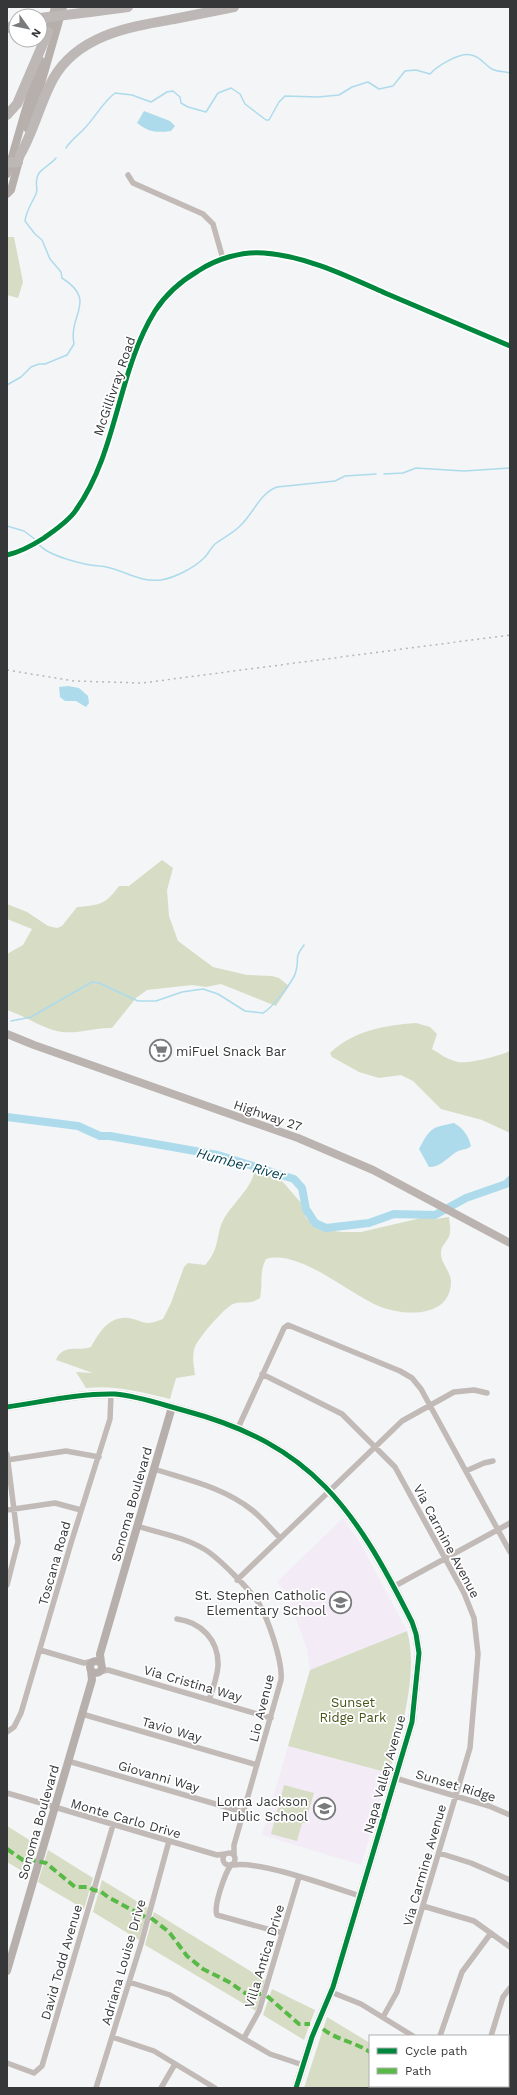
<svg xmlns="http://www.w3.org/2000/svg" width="517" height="2095" font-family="'Work Sans',sans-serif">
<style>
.education{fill:#f3ecf7}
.green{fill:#d6ddc4}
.water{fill:#addbec}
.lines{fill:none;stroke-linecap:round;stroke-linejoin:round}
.stream{stroke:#addbec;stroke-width:1.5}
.river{stroke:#addbec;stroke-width:8}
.street{stroke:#c1bab7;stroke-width:5.5}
.secondary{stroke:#b7afab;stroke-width:8}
.primary{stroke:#bab3af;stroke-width:8}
.highway{stroke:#bdb8b5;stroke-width:10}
.rail{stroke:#b8b6b6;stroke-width:1.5;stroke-dasharray:2 4;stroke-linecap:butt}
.highway-bridge{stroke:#bdb8b5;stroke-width:10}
.quiet{stroke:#58b947;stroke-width:4;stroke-dasharray:8 4;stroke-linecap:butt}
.cycleway-casing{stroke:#fff;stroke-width:8}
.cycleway{stroke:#00873e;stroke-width:5}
.labels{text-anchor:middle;stroke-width:3.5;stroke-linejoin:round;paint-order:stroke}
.street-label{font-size:13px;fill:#363739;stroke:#fff}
.poi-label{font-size:13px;fill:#363739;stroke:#fff;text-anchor:end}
.park-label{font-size:13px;fill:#485318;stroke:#fff}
.water-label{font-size:14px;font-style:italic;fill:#084353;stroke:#fff}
</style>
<rect width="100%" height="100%" fill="#f3f5f7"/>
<!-- education -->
<path class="education" d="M 343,1518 L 361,1544 L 407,1631 L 310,1670 L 307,1649 L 286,1592 L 277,1582 Z
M 288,1746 L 389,1773 L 361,1865 L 262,1835 Z"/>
<!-- green -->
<path class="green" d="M 7,237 L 14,237 L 23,282 L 18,298 L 7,295 Z
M 162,860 L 173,868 L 167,890 L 169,916 L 178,941 L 213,967 L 247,975 L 272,976 L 279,978 L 289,986 L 276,1006 L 221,984 L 206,987 L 192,985 L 147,990 L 136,998 L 112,1028 C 95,1027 79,1034 62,1032 C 42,1029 26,1016 7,1010 L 7,954 L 23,945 L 32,929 L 7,919 L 7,904 L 27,912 L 48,926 L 57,928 L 62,926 L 77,907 C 100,905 105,905 119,886 L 129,886 Z
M 416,1023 L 430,1027 L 437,1034 L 432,1049 C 440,1054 448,1060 458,1062 C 469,1064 499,1056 510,1051 L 510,1133 L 482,1120 L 441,1109 L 413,1081 L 401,1075 L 379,1078 L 359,1072 L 332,1057 L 330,1053 C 353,1031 385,1025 416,1023 Z
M 254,1173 L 272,1176 L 282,1181 L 302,1204 L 306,1218 L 319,1229 L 342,1232 L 361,1232 L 421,1218 L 436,1219 L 449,1217 C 449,1221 451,1227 450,1232 C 450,1240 440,1245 441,1254 C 441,1263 451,1272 451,1282 C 450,1318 406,1316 381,1307 C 350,1295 300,1249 266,1259 C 259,1272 263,1284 260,1298 C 248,1306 243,1300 233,1304 C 224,1308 195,1341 194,1350 C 192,1358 194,1367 195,1375 L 176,1378 L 170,1399 C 142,1392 115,1385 86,1388 L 76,1372 L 93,1373 L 56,1360 C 63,1343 78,1352 91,1347 C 99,1333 109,1316 128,1318 C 146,1321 143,1327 163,1319 L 171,1303 L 184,1267 L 188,1263 L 205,1265 C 218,1251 216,1241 221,1225 C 228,1207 250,1191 254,1173 Z
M 407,1631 C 419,1671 401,1733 389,1773 L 288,1746 L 310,1670 Z
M 284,1785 L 314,1793 L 305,1823 L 302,1823 L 297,1841 L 271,1834 Z
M 7,1826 L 36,1844 L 27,1874 L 7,1862 Z
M 48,1850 L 93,1878 L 84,1909 L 38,1882 Z
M 102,1880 L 148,1908 L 139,1940 L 93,1912 Z
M 154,1912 L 265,1980 L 256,2011 L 145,1945 Z
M 272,1989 L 315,2010 L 304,2040 L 263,2015 Z
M 327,2017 L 370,2043 L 370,2086 L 440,2086 L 443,2088 L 304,2088 Z"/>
<!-- water -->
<path class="water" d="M 144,111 L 170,121 L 175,126 L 171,131 C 156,133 149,132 137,123 Z
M 68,686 L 79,688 L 88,696 L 89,703 L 86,707 L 76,701 L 65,701 L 60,697 L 59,687 Z
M 454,1123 C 464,1129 468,1135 471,1146 C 467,1150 463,1149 458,1151 C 449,1156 440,1168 429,1167 L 419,1149 C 431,1127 431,1128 454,1123 Z"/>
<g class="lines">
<!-- stream -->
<path class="stream" d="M 66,148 C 71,140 77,136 83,130 C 95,118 102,103 115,93 L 132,95 L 151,102 L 167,92 L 173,91 L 180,97 L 181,103 L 188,107 L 206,112 L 218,93 L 231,88 L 240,94 L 245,104 L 266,120 L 269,120 L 279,102 L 285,96 L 318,97 L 339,95 L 352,87 L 368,82 L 379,89 L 393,86 L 405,71 L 416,70 L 430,74 C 437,66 460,52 471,55 C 480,56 485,65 492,69 C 497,72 504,71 510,73
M 7,385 L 21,377 L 31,367 L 39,364 L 45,364 L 67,355 L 74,344 C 68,314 98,301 62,278 L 61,272 L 50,259 L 42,240 L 35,234 L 25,221 C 26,211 32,203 36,194 C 39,186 33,183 39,173 C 43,168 51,164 56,158
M 384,474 L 403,473 L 416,468 L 464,471 L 510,468
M 7,526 L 24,531 L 36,540
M 38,543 C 46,556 85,565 99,566 C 121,567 136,583 161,580 C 174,578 194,568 204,558 C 208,554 211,548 215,544 C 223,538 233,533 240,526 C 253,514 260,493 277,487 L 335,481 L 345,476 L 376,474
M 11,1021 L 31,1017 L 92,982 L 99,983 L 138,1001 L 156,1001 L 182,992 L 203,989 L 218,994 L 245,1011 L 263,1013 C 272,1008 294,981 296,971 C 300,957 293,960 304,945"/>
<!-- river -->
<path class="river" d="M 7,1117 L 78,1126 L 100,1136 L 110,1136 L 218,1155 L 294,1179 L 302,1188 L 306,1209 L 315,1223 L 326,1228 L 369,1223 L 394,1214 L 435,1215 L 466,1198 L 506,1184 L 510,1180"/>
<!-- street -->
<path class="street" d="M 128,175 L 133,183 L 203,214 L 213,224 L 223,259
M 7,555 C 21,552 33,545 44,538 C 55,530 69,521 76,510 C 118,451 117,372 155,311 C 166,294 181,281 198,271 C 216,259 242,251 264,253 C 306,256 347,276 385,293 C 427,311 468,328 510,346
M 262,1374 L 342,1414 L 395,1467 L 464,1593 L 474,1618 L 478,1654 L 470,1748 L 397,1992 L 383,2017
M 238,1428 L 284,1328 L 288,1325 L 400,1371 L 412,1378 L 421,1389 L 510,1552
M 7,1454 L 18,1542 L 7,1585
M 7,1460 L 66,1451 L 99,1457
M 154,1469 C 188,1480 223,1487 252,1510 C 262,1518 271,1529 280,1538
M 466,1471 L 484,1463 L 493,1461
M 7,1510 L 55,1503 L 81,1510
M 137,1526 C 159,1533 184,1537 204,1549 C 218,1557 248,1588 258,1602 C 268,1618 283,1662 281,1680 L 234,1845 L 234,1855
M 237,1580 L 402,1421 L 454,1392 L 474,1390 L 487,1393
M 393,1587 L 510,1523
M 177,1619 C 201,1622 219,1640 218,1666 C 217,1678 213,1689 209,1700
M 40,1650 L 84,1663 L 93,1661
M 99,1672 L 108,1670 L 271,1718
M 82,1714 L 257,1765
M 7,1732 L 14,1727 L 21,1713 L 71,1543 L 110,1419 L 111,1394
M 68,1761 L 243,1812
M 395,1778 L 489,1806 L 510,1815
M 7,1793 L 217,1855 L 225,1854
M223 1859a6 6 0 1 1 12 0a6 6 0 1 1-12 0Z
M 439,1853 L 471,1863 L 510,1880
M 231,1865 C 225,1873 213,1907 217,1915 L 282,1933
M 233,1865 C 262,1861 329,1886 360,1896
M 423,1906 L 474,1921 L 510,1947
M 129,1982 L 170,1995 L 270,2054 L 303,2065
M 331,1992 L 361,2004 L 413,2036
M 440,2036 L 462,1972 L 491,1933
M 491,2036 L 503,1997 L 510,1988
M 112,2037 L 154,2051 L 215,2088
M 244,2038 L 259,2011 L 299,1877
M 7,2063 L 34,2073 L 42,2066 L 113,1825
M 96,2088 L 141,1944 L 169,1841
M 161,2088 L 175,2064
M 466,2088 L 467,2086"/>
<!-- secondary -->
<path class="secondary" d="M 47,37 L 55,7
M 28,129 L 63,7
M 7,174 L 40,60
M 7,194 L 11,190 L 20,157
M 7,1407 C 42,1402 80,1393 115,1394 C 139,1396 163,1405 186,1411 C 313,1445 355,1509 412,1622 L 416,1634 L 419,1653 L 412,1722 L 333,1987 L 312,2037 L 296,2088
M90 1667a6 6 0 1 1 12 0a6 6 0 1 1-12 0Z
M 101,1663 L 100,1654 L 172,1407
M 7,1971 L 92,1680 L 91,1670"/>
<!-- primary -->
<path class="primary" d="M 7,1034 L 34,1045 L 298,1138 L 373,1170 L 510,1243"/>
<!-- highway -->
<path class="highway" d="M 90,12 L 128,7
M 7,28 L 16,25
M 7,115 L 17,104 L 48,32
M 20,155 C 34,131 40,103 53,79 C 78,35 129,27 174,19 C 194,15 214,11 234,7
M 7,163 L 18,162"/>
<!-- rail -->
<path class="rail" d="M 7,670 L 74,681 L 142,683 L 510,635"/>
<!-- highway-bridge -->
<path class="highway-bridge" d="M 40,18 L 90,12"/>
<!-- quiet -->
<path class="quiet" d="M 7,1849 L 23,1860 L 32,1860 L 46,1863 L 75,1887 L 89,1887 L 93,1890 L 100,1891 L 108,1897 L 145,1917
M 151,1918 L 169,1932 L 187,1956 L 203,1969 L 229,1982 L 245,1993 L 261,1994
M 267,1996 L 299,2024 L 310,2024
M 323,2029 C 337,2040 355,2042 370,2052
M 425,2086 L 428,2088"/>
<defs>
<path id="cycleway" d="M 7,555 C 21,552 33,545 44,538 C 55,530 69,521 76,510 C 118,451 117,372 155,311 C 166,294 181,281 198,271 C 216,259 242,251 264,253 C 306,256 347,276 385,293 C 427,311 468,328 510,346
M 7,1407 C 42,1402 80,1393 115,1394 C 139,1396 163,1405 186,1411 C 313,1445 355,1509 412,1622 L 416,1634 L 419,1653 L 412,1722 L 333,1987 L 312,2037 L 296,2088"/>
</defs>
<!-- cycleway casing -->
<use href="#cycleway" class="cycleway-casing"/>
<!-- cycleway -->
<use href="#cycleway" class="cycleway"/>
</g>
<!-- icons -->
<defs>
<symbol id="supermarket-ring" viewBox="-11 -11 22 22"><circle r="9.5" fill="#fff" stroke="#787a7c" stroke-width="1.5"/><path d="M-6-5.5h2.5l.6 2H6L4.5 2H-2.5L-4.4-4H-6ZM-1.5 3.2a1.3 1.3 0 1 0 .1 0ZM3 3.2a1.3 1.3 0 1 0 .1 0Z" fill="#787a7c"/></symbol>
<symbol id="school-ring" viewBox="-11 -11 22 22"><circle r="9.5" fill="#fff" stroke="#787a7c" stroke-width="1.5"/><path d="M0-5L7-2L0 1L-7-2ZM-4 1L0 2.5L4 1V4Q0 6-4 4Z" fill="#787a7c"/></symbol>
</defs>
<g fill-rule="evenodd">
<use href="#supermarket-ring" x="148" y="1038" width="25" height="25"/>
<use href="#school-ring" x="328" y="1590" width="25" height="25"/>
<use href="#school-ring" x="312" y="1796" width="25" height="25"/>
</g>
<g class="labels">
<!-- street labels -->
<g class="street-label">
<text transform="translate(114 386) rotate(-71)" y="5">McGillivray Road</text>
<text transform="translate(268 1115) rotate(19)" y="5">Highway 27</text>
<text transform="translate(131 1504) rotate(-74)" y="5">Sonoma Boulevard</text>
<text transform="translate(447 1541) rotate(62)" y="5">Via Carmine Avenue</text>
<text transform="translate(54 1563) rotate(-74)" y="5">Toscana Road</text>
<text transform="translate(193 1683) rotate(16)" y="5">Via Cristina Way</text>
<text transform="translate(261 1708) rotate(-76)" y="5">Lio Avenue</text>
<text transform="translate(172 1729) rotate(16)" y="5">Tavio Way</text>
<text transform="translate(384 1774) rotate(-74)" y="5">Napa Valley Avenue</text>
<text transform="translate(159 1776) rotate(16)" y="5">Giovanni Way</text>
<text transform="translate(456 1785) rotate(17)" y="5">Sunset Ridge</text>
<text transform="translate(126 1818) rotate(16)" y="5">Monte Carlo Drive</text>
<text transform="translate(38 1822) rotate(-74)" y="5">Sonoma Boulevard</text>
<text transform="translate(424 1865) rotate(-74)" y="5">Via Carmine Avenue</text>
<text transform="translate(264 1956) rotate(-73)" y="5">Villa Antica Drive</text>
<text transform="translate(61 1962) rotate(-74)" y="5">David Todd Avenue</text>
<text transform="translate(123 1962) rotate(-74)" y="5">Adriana Louise Drive</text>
</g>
<!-- poi labels -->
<g class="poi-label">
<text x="176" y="1056" text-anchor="start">miFuel Snack Bar</text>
<text x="326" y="1600">St. Stephen Catholic<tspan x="326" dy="15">Elementary School</tspan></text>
<text x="308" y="1806">Lorna Jackson<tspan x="308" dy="15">Public School</tspan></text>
</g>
<!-- park labels -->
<g class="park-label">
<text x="353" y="1707">Sunset<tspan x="353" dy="15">Ridge Park</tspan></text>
</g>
<!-- water labels -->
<g class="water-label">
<text transform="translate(241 1164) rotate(15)" y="5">Humber River</text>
</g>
</g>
<!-- border -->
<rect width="517" height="2095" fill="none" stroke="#363739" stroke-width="16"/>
<!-- legend -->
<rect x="369" y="2035" width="140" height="52" fill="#ffffff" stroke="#afafb0"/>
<rect x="377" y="2048" width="20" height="6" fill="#00873e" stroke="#afafb0"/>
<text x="405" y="2055" font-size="12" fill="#363739">Cycle path</text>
<rect x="377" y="2068" width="20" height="6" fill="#58b947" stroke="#afafb0"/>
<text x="405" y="2075" font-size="12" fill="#363739">Path</text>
<!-- north arrow -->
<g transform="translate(28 28) rotate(123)"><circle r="19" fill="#ffffff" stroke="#afafb0"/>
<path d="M0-3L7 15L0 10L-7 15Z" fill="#787a7c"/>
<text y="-6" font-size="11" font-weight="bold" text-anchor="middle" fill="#363739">N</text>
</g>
</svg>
